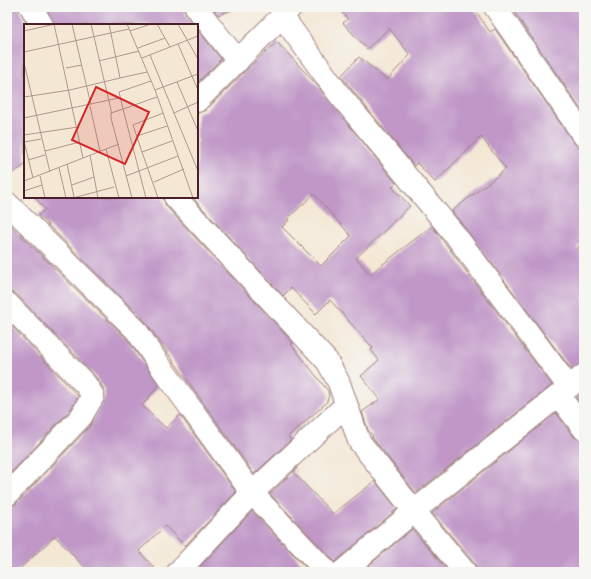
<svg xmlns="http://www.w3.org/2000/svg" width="591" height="579" font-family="Itim,sans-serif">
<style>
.building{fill:#c097c7;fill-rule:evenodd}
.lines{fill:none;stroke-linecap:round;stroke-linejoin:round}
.minor-casing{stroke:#9f8380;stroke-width:24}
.minor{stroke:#fff;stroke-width:22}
.inset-road{fill:none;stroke:#b09790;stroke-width:1}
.view{fill:#d62828;fill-opacity:0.15;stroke:#d62828;stroke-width:2}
.inset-edge{fill:none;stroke:#4a1f2b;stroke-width:2}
</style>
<rect width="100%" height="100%" fill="#f6f6f2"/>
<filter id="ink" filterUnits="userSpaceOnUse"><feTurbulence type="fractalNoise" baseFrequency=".025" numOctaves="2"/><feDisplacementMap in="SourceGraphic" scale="8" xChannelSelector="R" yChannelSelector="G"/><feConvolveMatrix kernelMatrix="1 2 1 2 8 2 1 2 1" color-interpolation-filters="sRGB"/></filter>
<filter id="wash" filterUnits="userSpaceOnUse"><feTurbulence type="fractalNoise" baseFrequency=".012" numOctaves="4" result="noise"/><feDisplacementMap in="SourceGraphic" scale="16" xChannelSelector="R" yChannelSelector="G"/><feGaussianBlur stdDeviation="0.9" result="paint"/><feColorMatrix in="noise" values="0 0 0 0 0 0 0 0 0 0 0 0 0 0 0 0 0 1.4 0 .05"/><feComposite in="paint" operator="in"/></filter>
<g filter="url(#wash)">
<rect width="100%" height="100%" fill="#f4e7d4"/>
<g id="blocks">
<!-- building -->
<path class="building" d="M 7,7 L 19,7 L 27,25 L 25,25 L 25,165 L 7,177 Z
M 46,7 L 184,7 L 186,15 L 194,25 L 54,25 Z
M 212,7 L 237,7 L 237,8 L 218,15 Z
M 337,7 L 473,7 L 490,32 L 495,29 L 574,143 L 578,147 L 584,148 L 584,242 L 577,248 L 584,258 L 584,363 L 571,369 L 452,211 L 506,169 L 481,137 L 435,182 L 417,163 L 414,166 L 341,76 L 359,57 L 387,80 L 410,55 L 389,28 L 367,49 L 343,23 L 348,19 Z
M 523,7 L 584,7 L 584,114 L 515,13 Z
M 197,29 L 221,59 L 197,83 Z
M 277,42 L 316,84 L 396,183 L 392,187 L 410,206 L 356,258 L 370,274 L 432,226 L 552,385 L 416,493 L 372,437 L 373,436 L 368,430 L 362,412 L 380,399 L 361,376 L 379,360 L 371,350 L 373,348 L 330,300 L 316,314 L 291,288 L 283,296 L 192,197 L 197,197 L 197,113 L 206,110 L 248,68 ZM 314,194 L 351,236 L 321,266 L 282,227 L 289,220 L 287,219 Z
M 35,197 L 163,197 L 166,206 L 293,343 L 291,344 L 328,391 L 329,396 L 326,403 L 288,437 L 291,440 L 254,474 L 145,321 L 38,215 L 45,210 Z
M 7,222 L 126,338 L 159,385 L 142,406 L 166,428 L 180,415 L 236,492 L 185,546 L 165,526 L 139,551 L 158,572 L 89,572 L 55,536 L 16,572 L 7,572 L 7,507 L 16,504 L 90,426 L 105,396 L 104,389 L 95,376 L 16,294 L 7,291 Z
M 7,321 L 78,396 L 71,409 L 7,477 Z
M 584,391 L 584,408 L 576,398 Z
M 556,413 L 574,437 L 584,441 L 584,572 L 477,572 L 475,564 L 432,513 Z
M 297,468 L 294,473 L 333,514 L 375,481 L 397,509 L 335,562 L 270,494 Z
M 252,511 L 310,572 L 195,572 Z
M 412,529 L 449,572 L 361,572 Z"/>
</g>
</g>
<g filter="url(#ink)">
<use href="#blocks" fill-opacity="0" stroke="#9f8380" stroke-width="1"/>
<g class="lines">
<defs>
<path id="minor" d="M 31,7 L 42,25
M 196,7 L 238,61
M 495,7 L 584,136
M 282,16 L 338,93 L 456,236 L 569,387
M 197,101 L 291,7
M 175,197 L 327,361 L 339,383 L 359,441 L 414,511 L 465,572
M 7,203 L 136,330 L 156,360 L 252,493 L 346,405
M 7,303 L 86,385 L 93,396 L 81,417 L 7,495
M 559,396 L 584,429
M 178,572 L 252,493 L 327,572
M 342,572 L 414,511 L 584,375"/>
</defs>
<!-- minor casing -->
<use href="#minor" class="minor-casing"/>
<!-- minor -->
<use href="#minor" class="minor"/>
</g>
</g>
<!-- overview -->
<g transform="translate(24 24)">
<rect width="174" height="174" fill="#f4e7d4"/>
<path class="inset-road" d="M 30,0 L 59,134M 48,0 L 67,81M 67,0 L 87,86 L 87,94 L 108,174M 85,0 L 96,54 L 123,48M 103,0 L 131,66 L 169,174M 133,0 L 146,23M 154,0 L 174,35M 0,7 L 31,0M 106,7 L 127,0M 154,20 L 174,66M 114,24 L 141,14M 0,28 L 105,5M 126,31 L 174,147M 118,34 L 174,12M 75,37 L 115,27M 0,39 L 26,148M 42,44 L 58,41M 127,57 L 95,68 L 99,85 L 133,73M 153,58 L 174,107M 131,66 L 174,50M 0,73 L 46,66 L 96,54M 66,82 L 76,127M 87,89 L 99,85 L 122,174M 150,89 L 174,78M 0,94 L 95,74M 0,111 L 54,103M 113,112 L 143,102M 0,117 L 9,154M 0,118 L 17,115M 82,125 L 95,174M 21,127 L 56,118M 118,128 L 109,101 L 139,89M 66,131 L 74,174M 4,136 L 21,131M 43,140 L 50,173M 35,144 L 42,174M 16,152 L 21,174M 102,152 L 154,132M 0,157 L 95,120M 130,158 L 160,145M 48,161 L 70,153M 0,167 L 18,161M 49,174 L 90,163M 134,174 L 118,128 L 148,117"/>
<path class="view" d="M 72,63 L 125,88 L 101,140 L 48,116 Z"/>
<rect width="174" height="174" class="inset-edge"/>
</g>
<!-- margin -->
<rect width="591" height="579" fill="none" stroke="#f6f6f2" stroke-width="24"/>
</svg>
